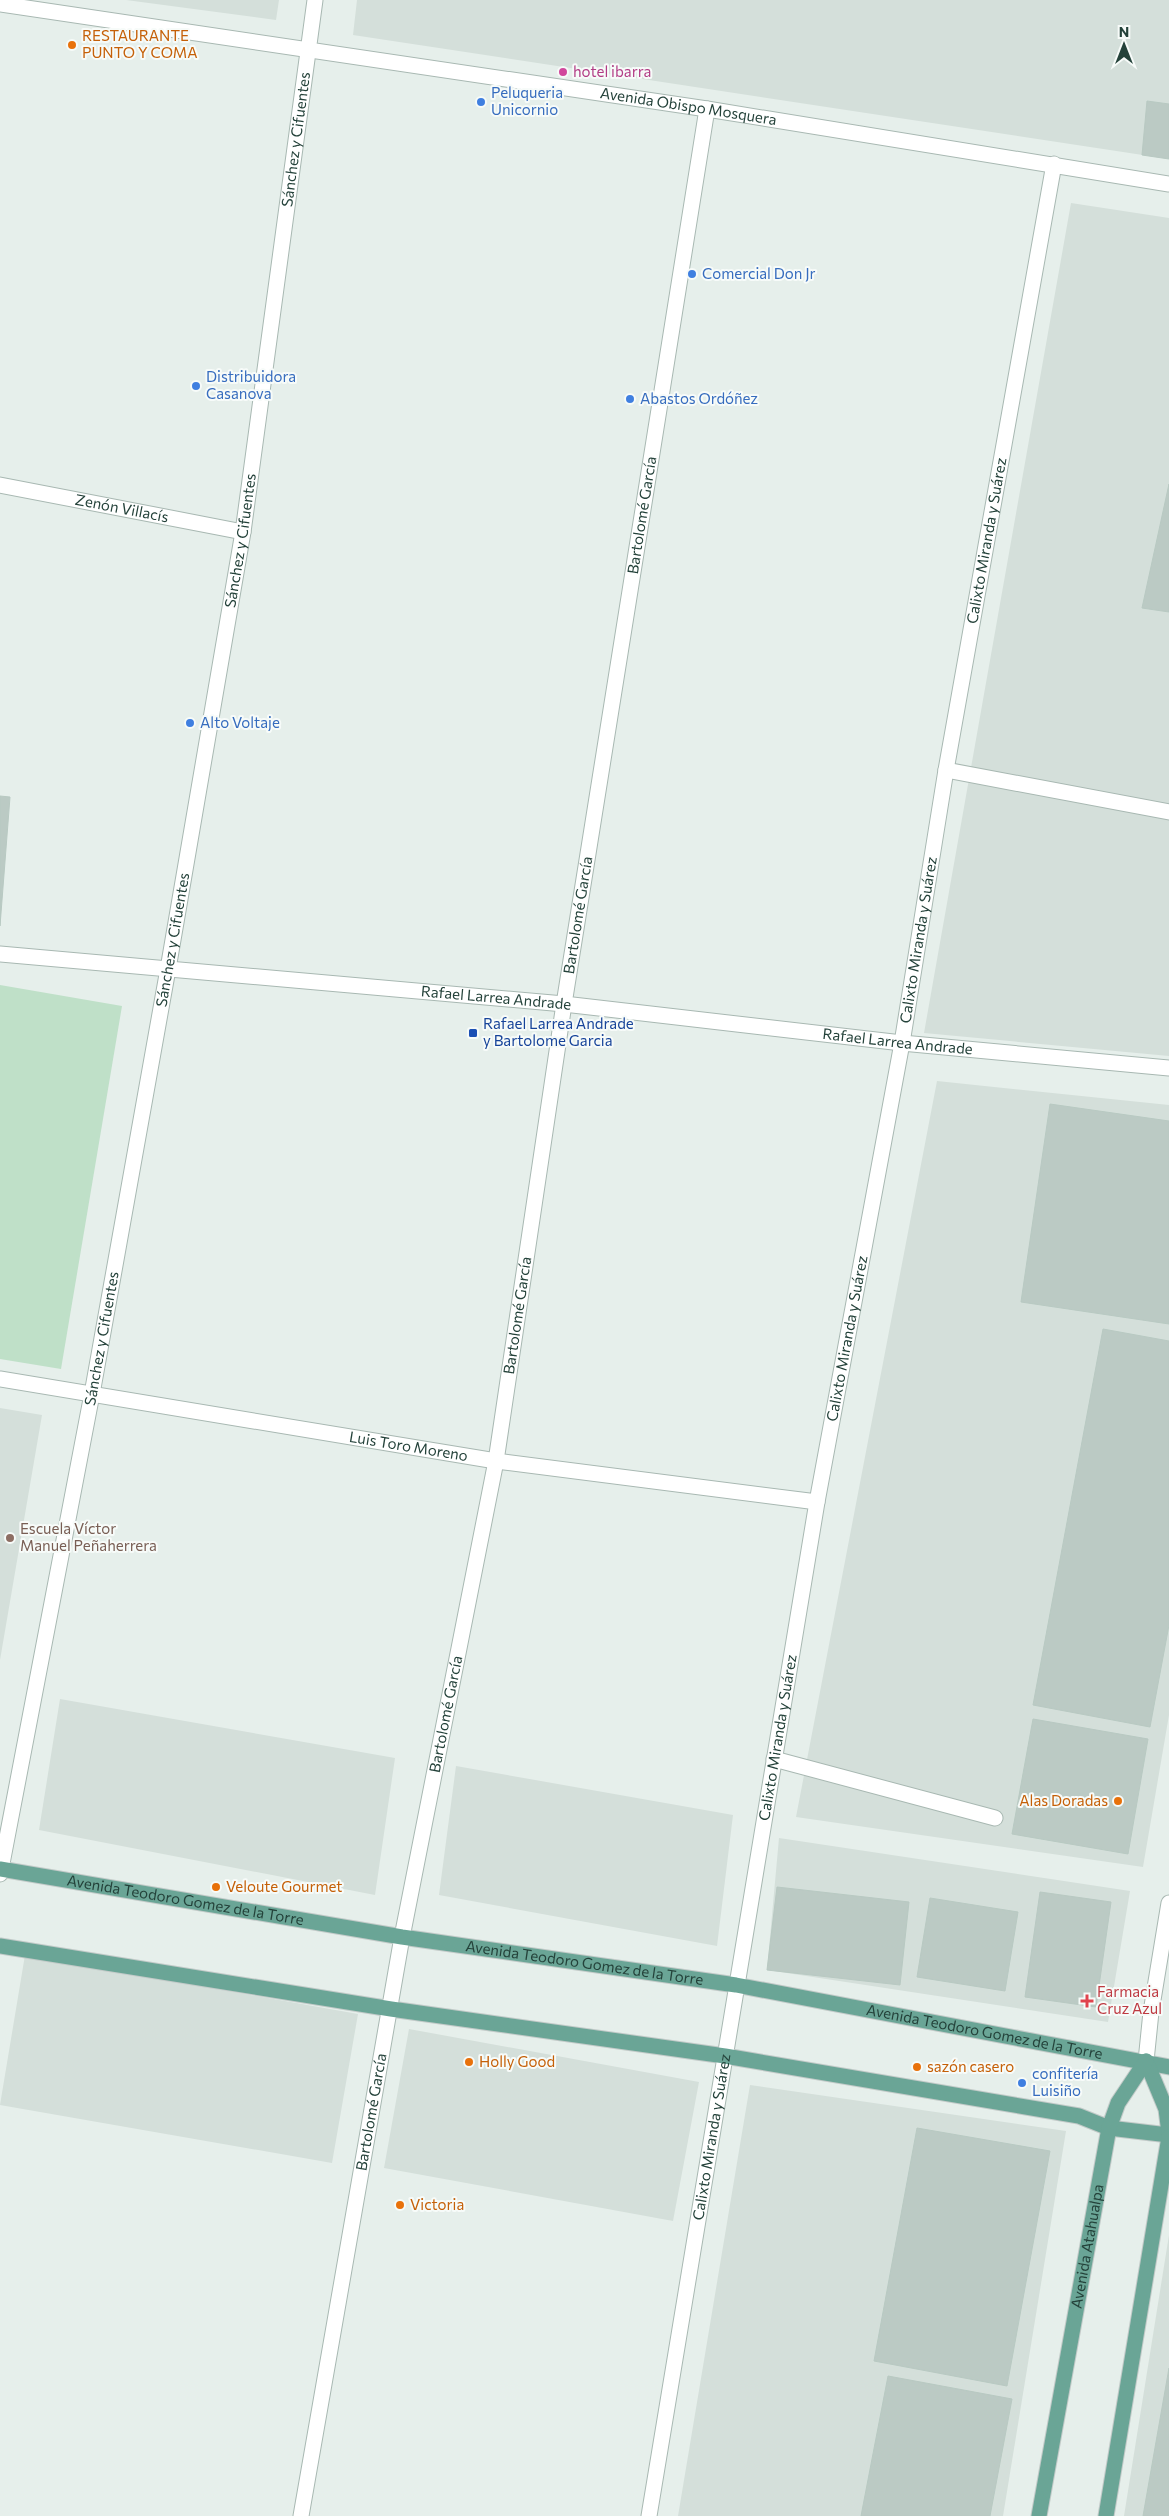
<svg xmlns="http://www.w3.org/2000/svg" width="1169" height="2516" font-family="Commissioner,sans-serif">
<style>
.built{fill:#d4dfda}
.green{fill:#bfe0c8}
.building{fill:#bbcac4;stroke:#b8c9c2}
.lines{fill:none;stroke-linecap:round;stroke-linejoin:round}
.minor-casing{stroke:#a8b8b2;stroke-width:17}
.major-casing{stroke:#c2cac8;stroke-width:17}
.minor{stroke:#fff;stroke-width:15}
.major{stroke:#6aa596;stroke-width:15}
.food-dot{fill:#e8710a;stroke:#f7fbf9;stroke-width:2}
.hotel-dot{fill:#d1479c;stroke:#f7fbf9;stroke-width:2}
.shop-dot{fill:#3f7fe0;stroke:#f7fbf9;stroke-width:2}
.transit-dot{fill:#1a4fb4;stroke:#f7fbf9;stroke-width:2}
.education-dot{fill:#8d6e63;stroke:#f7fbf9;stroke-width:2}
.health-dot{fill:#e0444e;stroke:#f7fbf9;stroke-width:2}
.labels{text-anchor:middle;stroke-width:4;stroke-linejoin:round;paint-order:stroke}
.food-label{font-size:15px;fill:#c56008;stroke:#f7fbf9;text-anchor:start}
.hotel-label{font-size:15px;fill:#b23c85;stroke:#f7fbf9;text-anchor:start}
.shop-label{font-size:15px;fill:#366cbe;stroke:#f7fbf9;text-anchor:start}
.street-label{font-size:15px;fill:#24423a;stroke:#f7fbf9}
.transit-label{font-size:15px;fill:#164399;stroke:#f7fbf9;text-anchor:start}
.education-label{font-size:15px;fill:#785e54;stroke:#f7fbf9;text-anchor:start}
.health-label{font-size:15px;fill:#be3a42;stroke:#f7fbf9;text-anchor:start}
</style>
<rect width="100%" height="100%" fill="#e6efeb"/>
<!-- built -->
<path class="built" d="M 126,0 L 279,0 L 276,20 Z
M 357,0 L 1169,0 L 1169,159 L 353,35 Z
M 1071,203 L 1169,218 L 1169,1056 L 924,1033 Z
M 937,1081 L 1169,1105 L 1169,1715 L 1143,1867 L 796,1817 Z
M 0,1408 L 42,1415 L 0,1660 Z
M 60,1699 L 395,1758 L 375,1895 L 39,1830 Z
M 456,1766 L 733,1815 L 717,1946 L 439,1895 Z
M 779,1838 L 1130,1891 L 1108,2022 L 767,1970 Z
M 25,1955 L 358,2014 L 332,2163 L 0,2105 Z
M 409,2029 L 699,2082 L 673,2221 L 384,2168 Z
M 750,2085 L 1066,2131 L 1003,2516 L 678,2516 Z
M 1169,2235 L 1169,2516 L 1124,2516 Z"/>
<!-- green -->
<path class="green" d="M 0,985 L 122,1006 L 61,1369 L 0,1359 Z"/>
<!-- building -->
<path class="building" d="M 1147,101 L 1169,104 L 1169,159 L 1142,155 Z
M 1169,484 L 1169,612 L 1142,608 Z
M 0,796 L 10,797 L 0,926 Z
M 1050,1104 L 1169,1121 L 1169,1324 L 1021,1302 Z
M 1103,1329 L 1169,1341 L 1169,1625 L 1150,1727 L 1033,1705 Z
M 1033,1719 L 1148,1739 L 1128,1854 L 1012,1834 Z
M 777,1887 L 909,1902 L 900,1985 L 767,1970 Z
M 1040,1892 L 1111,1902 L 1096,2007 L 1025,1997 Z
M 930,1898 L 1018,1912 L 1005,1991 L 917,1977 Z
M 917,2128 L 1050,2151 L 1007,2386 L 874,2361 Z
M 1169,2368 L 1169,2516 L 1143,2516 Z
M 888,2376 L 1012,2399 L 990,2516 L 861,2516 Z"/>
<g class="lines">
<defs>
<g id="minor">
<path id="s1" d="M 0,4 L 707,109 L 1169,184"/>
<path id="s2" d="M 0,485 L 243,532"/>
<path d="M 946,770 L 1169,812"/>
<path id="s3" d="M 0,954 L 564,1004 L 902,1043 L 1169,1068"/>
<path id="s4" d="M 0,1379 L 496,1461 L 817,1502"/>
<path d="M 774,1759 L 995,1818"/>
<path id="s5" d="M 0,1874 L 92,1394 L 168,969 L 243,532 L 315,0"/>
<path d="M 1146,2061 L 1151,2012 L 1169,1903"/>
<path id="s6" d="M 301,2516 L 402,1937 L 496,1461 L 564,1004 L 707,109"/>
<path id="s7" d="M 649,2516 L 817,1502 L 902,1043 L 946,770 L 1054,164"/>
</g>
<g id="major">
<path id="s8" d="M 0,1869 L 402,1937 L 736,1985 L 1169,2067"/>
<path d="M 0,1946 L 391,2009 L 725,2056 L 1079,2116 L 1109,2128 L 1169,2135"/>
<path d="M 1146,2061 L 1166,2109 L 1169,2133"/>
<path id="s9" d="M 1039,2516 L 1109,2128 L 1118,2103 L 1146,2061"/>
<path d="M 1106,2516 L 1169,2137"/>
</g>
</defs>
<!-- minor casing -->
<use href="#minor" class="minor-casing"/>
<!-- major casing -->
<use href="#major" class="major-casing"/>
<!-- minor -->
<use href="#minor" class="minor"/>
<!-- major -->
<use href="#major" class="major"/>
</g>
<!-- markers -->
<g class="food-dot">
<circle cx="72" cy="45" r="5"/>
<circle cx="1118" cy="1801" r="5"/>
<circle cx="216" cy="1887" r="5"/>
<circle cx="469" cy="2062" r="5"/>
<circle cx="917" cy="2067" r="5"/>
<circle cx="400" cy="2205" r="5"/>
</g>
<circle class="hotel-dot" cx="563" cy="72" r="5"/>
<g class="shop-dot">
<circle cx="481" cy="102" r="5"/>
<circle cx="692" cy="274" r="5"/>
<circle cx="196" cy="386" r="5"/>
<circle cx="630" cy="399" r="5"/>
<circle cx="190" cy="723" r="5"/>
<circle cx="1022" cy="2083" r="5"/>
</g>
<rect class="transit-dot" x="468" y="1028" width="10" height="10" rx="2.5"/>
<circle class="education-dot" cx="10" cy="1538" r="5"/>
<path class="health-dot" d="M1084.5 1993.5h5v5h5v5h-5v5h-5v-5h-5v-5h5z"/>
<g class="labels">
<!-- food labels -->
<g class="food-label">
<text x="82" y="41">RESTAURANTE<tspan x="82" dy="17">PUNTO Y COMA</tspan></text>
<text x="1108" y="1806" text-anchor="end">Alas Doradas</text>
<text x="226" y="1892">Veloute Gourmet</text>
<text x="479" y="2067">Holly Good</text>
<text x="927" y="2072">sazón casero</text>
<text x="410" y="2210">Victoria</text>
</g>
<!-- hotel labels -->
<g class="hotel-label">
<text x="573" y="77">hotel ibarra</text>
</g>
<!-- shop labels -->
<g class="shop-label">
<text x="491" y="98">Peluqueria<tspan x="491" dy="17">Unicornio</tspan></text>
<text x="702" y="279">Comercial Don Jr</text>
<text x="206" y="382">Distribuidora<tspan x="206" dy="17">Casanova</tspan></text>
<text x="640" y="404">Abastos Ordóñez</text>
<text x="200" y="728">Alto Voltaje</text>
<text x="1032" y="2079">confitería<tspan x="1032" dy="17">Luisiño</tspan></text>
</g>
<!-- street labels -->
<g class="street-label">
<text dy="5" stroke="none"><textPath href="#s1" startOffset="696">Avenida Obispo Mosquera</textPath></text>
<text dy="5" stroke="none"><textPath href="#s5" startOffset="1760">Sánchez y Cifuentes</textPath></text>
<text dy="5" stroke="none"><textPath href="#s2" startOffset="124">Zenón Villacís</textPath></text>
<text dy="5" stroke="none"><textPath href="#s6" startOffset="2030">Bartolomé García</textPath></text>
<text dy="5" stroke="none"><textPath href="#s5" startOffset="1355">Sánchez y Cifuentes</textPath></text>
<text dy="5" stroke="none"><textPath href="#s7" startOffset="2004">Calixto Miranda y Suárez</textPath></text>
<text dy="5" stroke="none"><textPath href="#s6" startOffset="1625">Bartolomé García</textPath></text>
<text dy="5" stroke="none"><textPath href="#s5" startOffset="950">Sánchez y Cifuentes</textPath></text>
<text dy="5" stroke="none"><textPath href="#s7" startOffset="1599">Calixto Miranda y Suárez</textPath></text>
<text dy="5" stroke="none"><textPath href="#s3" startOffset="498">Rafael Larrea Andrade</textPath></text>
<text dy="5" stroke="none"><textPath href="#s3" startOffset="902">Rafael Larrea Andrade</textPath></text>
<text dy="5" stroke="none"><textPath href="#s6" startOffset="1220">Bartolomé García</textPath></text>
<text dy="5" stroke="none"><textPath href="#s5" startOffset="545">Sánchez y Cifuentes</textPath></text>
<text dy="5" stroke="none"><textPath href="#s7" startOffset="1194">Calixto Miranda y Suárez</textPath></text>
<text dy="5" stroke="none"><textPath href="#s4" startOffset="414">Luis Toro Moreno</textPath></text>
<text dy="5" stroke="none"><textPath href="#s6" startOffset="815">Bartolomé García</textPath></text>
<text dy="5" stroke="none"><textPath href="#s7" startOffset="789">Calixto Miranda y Suárez</textPath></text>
<text dy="5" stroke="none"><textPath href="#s8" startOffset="188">Avenida Teodoro Gomez de la Torre</textPath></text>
<text dy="5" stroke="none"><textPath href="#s8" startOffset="592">Avenida Teodoro Gomez de la Torre</textPath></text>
<text dy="5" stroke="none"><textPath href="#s8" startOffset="998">Avenida Teodoro Gomez de la Torre</textPath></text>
<text dy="5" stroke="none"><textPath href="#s6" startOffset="410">Bartolomé García</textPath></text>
<text dy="5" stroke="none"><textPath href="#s7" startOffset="384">Calixto Miranda y Suárez</textPath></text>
<text dy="5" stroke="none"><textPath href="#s9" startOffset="274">Avenida Atahualpa</textPath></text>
</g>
<!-- transit labels -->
<g class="transit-label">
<text x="483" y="1029">Rafael Larrea Andrade<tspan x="483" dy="17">y Bartolome Garcia</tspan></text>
</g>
<!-- education labels -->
<g class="education-label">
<text x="20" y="1534">Escuela Víctor<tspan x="20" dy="17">Manuel Peñaherrera</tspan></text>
</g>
<!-- health labels -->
<g class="health-label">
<text x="1097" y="1997">Farmacia<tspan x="1097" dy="17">Cruz Azul</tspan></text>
</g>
</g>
<!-- north arrow -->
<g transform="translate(1124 45)" stroke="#f7fbf9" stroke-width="4" paint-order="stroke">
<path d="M0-4L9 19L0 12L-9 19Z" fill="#24423a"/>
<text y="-8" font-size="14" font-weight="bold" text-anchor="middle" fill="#24423a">N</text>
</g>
</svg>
